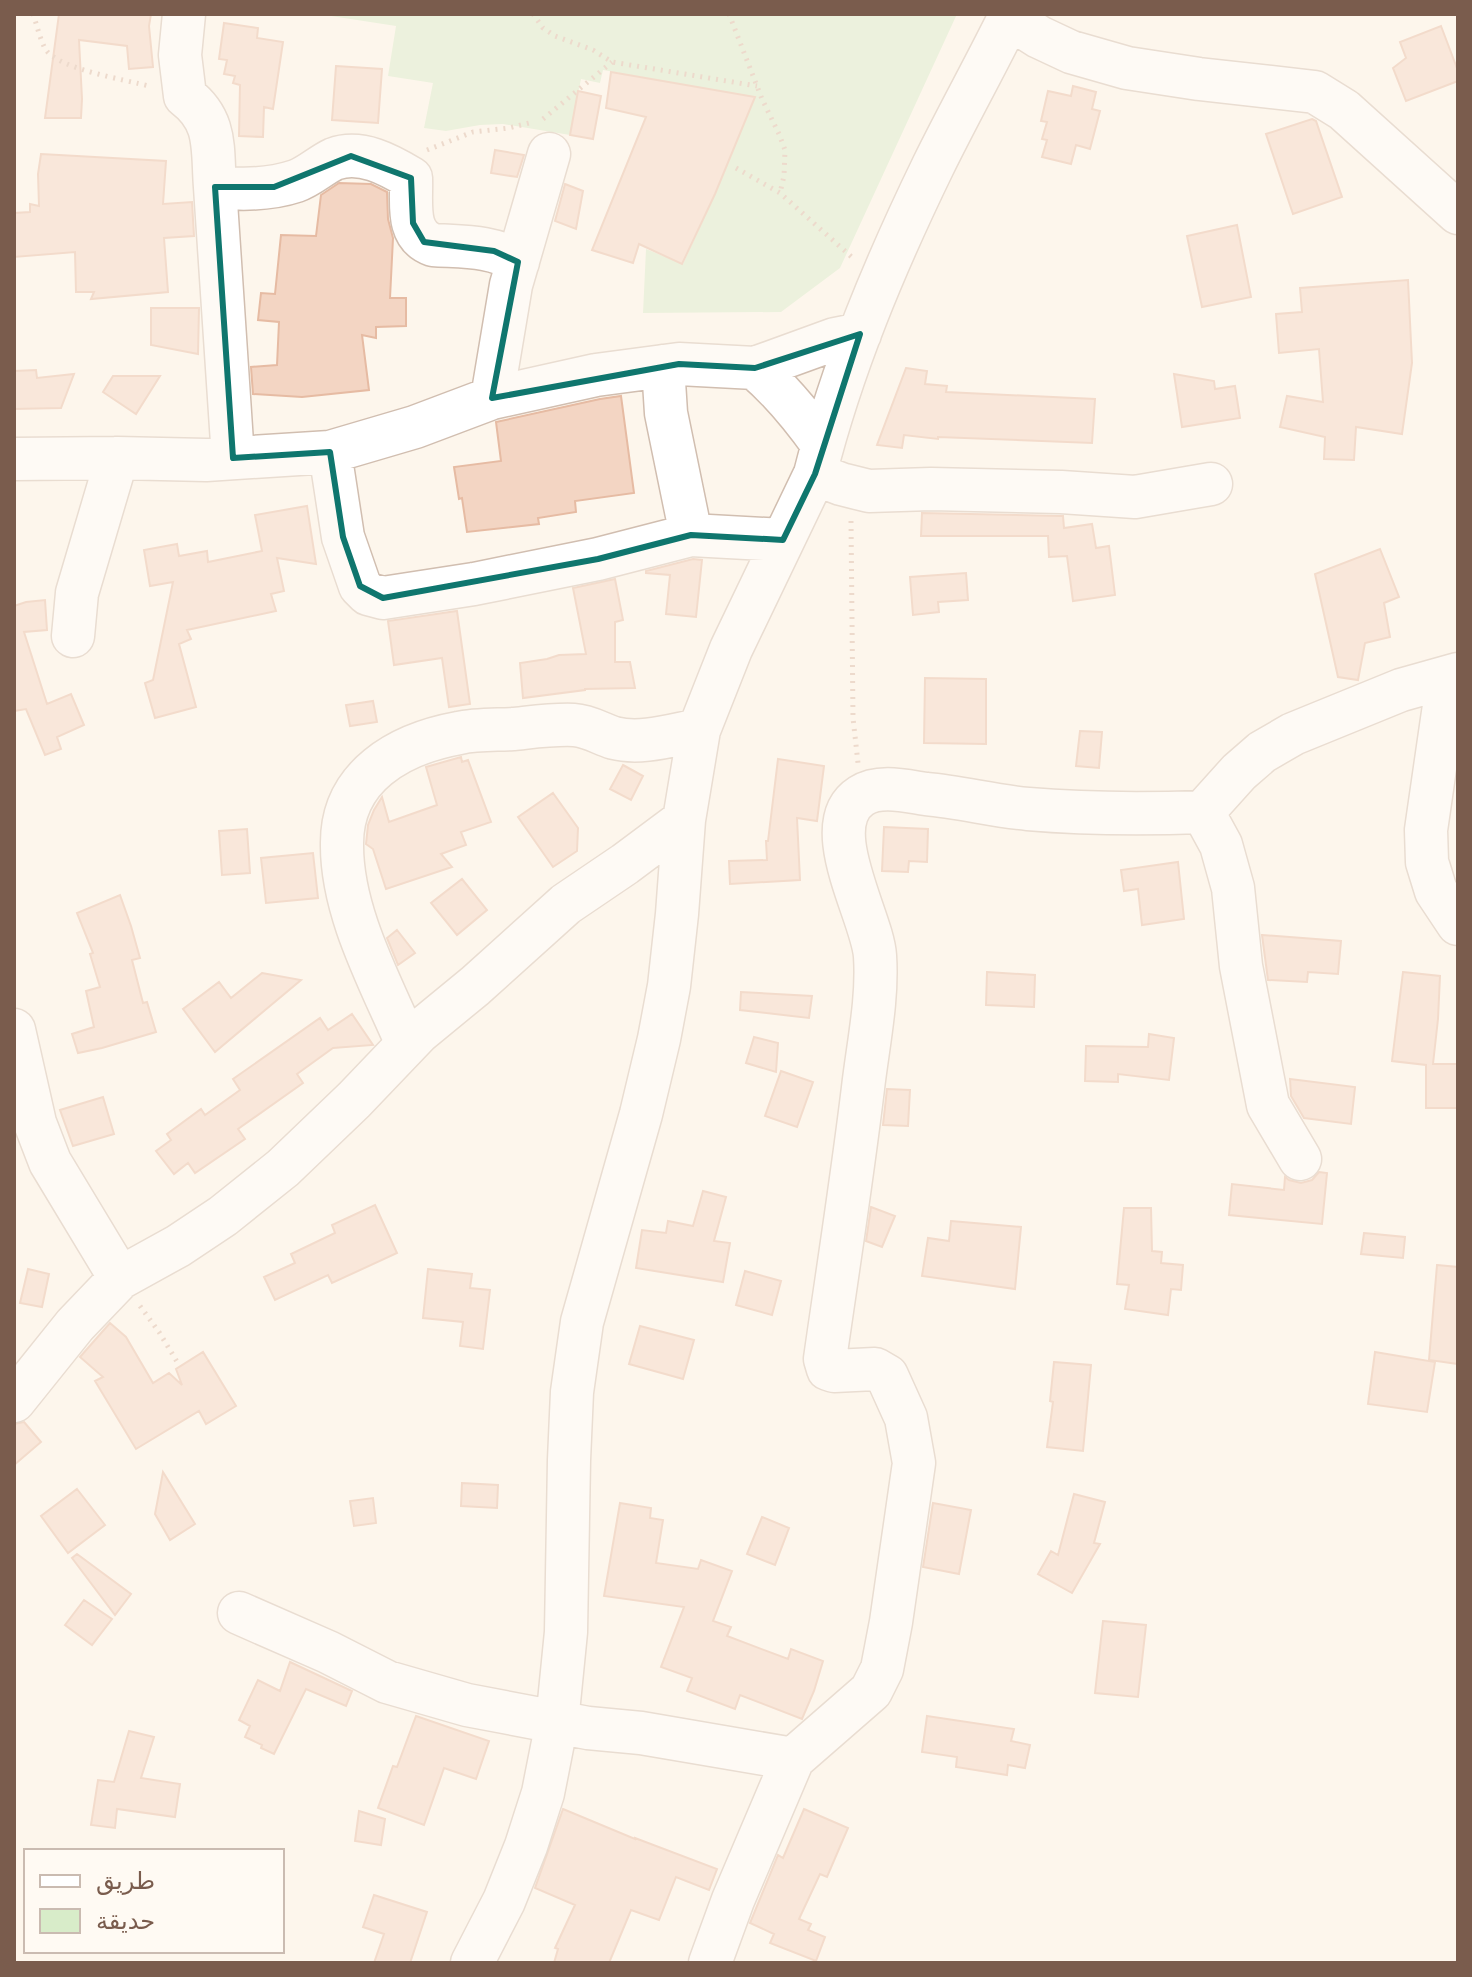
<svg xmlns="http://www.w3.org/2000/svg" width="1472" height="1977" font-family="'DejaVu Sans','Noto Naskh Arabic',sans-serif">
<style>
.green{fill:#d8ecc9}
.building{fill:#f3d5c3;stroke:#e6bba3;stroke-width:2}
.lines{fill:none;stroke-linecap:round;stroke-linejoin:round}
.minor-casing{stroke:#d1beb0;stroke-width:45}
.path{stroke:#d9b8a5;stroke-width:5;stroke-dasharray:2 6;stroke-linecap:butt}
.minor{stroke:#fff;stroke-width:42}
.marked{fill:none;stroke:#0f766e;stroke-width:6;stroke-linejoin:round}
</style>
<rect width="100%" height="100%" fill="#fdf6ec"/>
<!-- green -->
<path class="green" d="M 318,14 L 957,14 L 840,268 L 781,312 L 643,313 L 646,249 L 683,264 L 718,188 L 755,97 L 603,70 L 600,83 L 581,79 L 570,135 L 503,124 L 480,125 L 446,131 L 424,128 L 433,83 L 388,76 L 396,26 Z"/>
<!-- building -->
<path class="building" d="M 59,14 L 151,14 L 149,26 L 153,67 L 129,69 L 127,46 L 79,40 L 82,99 L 81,118 L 45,118 Z
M 224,23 L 258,28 L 257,38 L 283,42 L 273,109 L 264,107 L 263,137 L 239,136 L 240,85 L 233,83 L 235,76 L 224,74 L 227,60 L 219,59 Z
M 1441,26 L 1458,71 L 1458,81 L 1406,101 L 1393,68 L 1406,58 L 1400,42 Z
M 336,66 L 382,69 L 378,123 L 332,120 Z
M 611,72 L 755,97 L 715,194 L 682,264 L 639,244 L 633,263 L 592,250 L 646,117 L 606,108 Z
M 1073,86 L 1096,92 L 1092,109 L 1100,111 L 1090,149 L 1076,145 L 1071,164 L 1042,157 L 1047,140 L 1042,139 L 1047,122 L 1041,121 L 1048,91 L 1071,96 Z
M 578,91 L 601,96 L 593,139 L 570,135 Z
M 1312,119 L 1316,121 L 1342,197 L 1293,214 L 1266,134 Z
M 495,150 L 524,155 L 517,177 L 491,173 Z
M 41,154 L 166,161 L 163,204 L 192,202 L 194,236 L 164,238 L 168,292 L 91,299 L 94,292 L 76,292 L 75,252 L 14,257 L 14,213 L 30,212 L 30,204 L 39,206 L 38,174 Z
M 339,183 L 371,184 L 387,192 L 388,219 L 393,238 L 390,298 L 406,298 L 406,326 L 376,327 L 376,338 L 362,335 L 369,390 L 302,397 L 253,394 L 251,367 L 277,365 L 279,322 L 258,320 L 261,293 L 275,294 L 281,235 L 316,236 L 321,195 Z
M 565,184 L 583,191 L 576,229 L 555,221 Z
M 1237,225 L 1251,297 L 1202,307 L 1187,236 Z
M 1408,280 L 1412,363 L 1402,434 L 1356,427 L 1354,460 L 1324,459 L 1325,437 L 1280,427 L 1287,396 L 1323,402 L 1319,349 L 1279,353 L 1276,314 L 1302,312 L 1300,288 Z
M 151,308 L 199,308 L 198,354 L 151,345 Z
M 906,368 L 927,371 L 925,384 L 947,386 L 946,392 L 1095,399 L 1092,443 L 938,437 L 938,439 L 904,435 L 902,448 L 877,445 Z
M 36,370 L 37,378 L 74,374 L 61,408 L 14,409 L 14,371 Z
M 1174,374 L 1214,381 L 1215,389 L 1235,386 L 1240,418 L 1182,427 Z
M 113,376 L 160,376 L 136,414 L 103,392 Z
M 621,396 L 634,493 L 575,501 L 576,512 L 538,518 L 539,524 L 467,532 L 462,498 L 459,499 L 454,467 L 501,461 L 496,422 L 600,399 Z
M 307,506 L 316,564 L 277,558 L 284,591 L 271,594 L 276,611 L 187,630 L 191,639 L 179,644 L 196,707 L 155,718 L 145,683 L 153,680 L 173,582 L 150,586 L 144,550 L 177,544 L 179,556 L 207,551 L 208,562 L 262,551 L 255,515 Z
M 922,513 L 1060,516 L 1063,516 L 1064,528 L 1092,524 L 1096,548 L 1109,546 L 1115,595 L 1073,601 L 1067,556 L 1049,557 L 1048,536 L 921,536 Z
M 1380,549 L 1399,597 L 1384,603 L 1390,637 L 1365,643 L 1358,680 L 1338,677 L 1315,574 Z
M 693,559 L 702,560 L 696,617 L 666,614 L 670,575 L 646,573 L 646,571 Z
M 966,573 L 968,600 L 938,602 L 939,612 L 913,615 L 910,577 Z
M 615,579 L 623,620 L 615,622 L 615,662 L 630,662 L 635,688 L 585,689 L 585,690 L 523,698 L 520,663 L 547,659 L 559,655 L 586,654 L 573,588 Z
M 45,600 L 47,630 L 24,632 L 47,704 L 71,694 L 84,725 L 57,737 L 61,749 L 45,755 L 26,709 L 14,711 L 14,606 L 26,602 Z
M 457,611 L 470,704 L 449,707 L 442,658 L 394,665 L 388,621 Z
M 925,678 L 986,679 L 986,744 L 924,743 Z
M 373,701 L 377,722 L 350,726 L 346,705 Z
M 1080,731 L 1102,732 L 1099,768 L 1076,766 Z
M 461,757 L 462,762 L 468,760 L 491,822 L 461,832 L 466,845 L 441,854 L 452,867 L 386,889 L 373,849 L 366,844 L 368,825 L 374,810 L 382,797 L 389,822 L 437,805 L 426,767 Z
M 778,759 L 824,766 L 817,821 L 797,818 L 800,880 L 730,884 L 729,861 L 767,860 L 766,841 L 768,841 Z
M 623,765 L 643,776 L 631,800 L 610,789 Z
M 553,793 L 578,828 L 577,851 L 553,867 L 518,817 Z
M 884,827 L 928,829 L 927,862 L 909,861 L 908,872 L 882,871 Z
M 247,829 L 250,873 L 222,875 L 219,831 Z
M 313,853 L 318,898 L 266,903 L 261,858 Z
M 1178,862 L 1184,919 L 1142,925 L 1138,889 L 1124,891 L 1121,870 Z
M 462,879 L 487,910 L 457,935 L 431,903 Z
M 120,895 L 131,926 L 140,958 L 132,960 L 143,1003 L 147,1002 L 156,1032 L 102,1048 L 78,1053 L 72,1034 L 94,1027 L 86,991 L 100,987 L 90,954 L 93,953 L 77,913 Z
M 397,930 L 415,953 L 398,965 L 387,938 Z
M 1262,935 L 1341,941 L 1338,974 L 1308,972 L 1307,982 L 1268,980 Z
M 987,972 L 1035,975 L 1034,1007 L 986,1005 Z
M 1403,972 L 1440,976 L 1438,1019 L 1433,1064 L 1458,1064 L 1458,1108 L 1426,1108 L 1426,1065 L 1392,1061 Z
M 262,973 L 301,980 L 215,1052 L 183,1009 L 219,982 L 231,998 Z
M 741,992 L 812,996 L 809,1018 L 740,1010 Z
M 352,1014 L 373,1045 L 333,1048 L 297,1074 L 303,1083 L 238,1129 L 245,1139 L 195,1173 L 188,1163 L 174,1174 L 156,1151 L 171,1140 L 167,1134 L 201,1109 L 205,1115 L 240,1090 L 233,1079 L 320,1018 L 328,1030 Z
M 1149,1034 L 1174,1038 L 1169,1080 L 1118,1074 L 1118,1082 L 1085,1081 L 1086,1046 L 1148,1047 Z
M 754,1037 L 778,1043 L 776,1072 L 746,1063 Z
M 781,1071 L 813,1082 L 797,1127 L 765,1116 Z
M 1290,1079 L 1355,1087 L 1351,1124 L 1304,1118 L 1291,1096 Z
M 887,1089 L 910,1090 L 908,1126 L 883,1125 Z
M 103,1097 L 114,1134 L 73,1146 L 60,1110 Z
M 1319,1172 L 1327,1173 L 1322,1224 L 1229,1215 L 1232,1184 L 1284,1190 L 1285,1177 L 1289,1180 L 1301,1183 L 1312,1180 Z
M 703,1191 L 726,1197 L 714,1241 L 730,1243 L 723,1282 L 636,1268 L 642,1230 L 666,1233 L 668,1221 L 693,1226 Z
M 375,1205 L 397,1253 L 332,1283 L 328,1275 L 275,1300 L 264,1277 L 295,1263 L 291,1254 L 335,1233 L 332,1225 Z
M 871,1207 L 895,1216 L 882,1247 L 866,1241 Z
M 1124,1208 L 1151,1208 L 1152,1251 L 1162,1252 L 1161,1263 L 1183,1265 L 1181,1290 L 1171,1289 L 1168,1315 L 1125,1309 L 1129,1285 L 1117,1284 Z
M 951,1221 L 1021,1227 L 1015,1289 L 922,1276 L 928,1238 L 949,1241 Z
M 1364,1233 L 1405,1237 L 1403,1258 L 1361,1254 Z
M 1437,1265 L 1458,1267 L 1458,1364 L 1429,1360 Z
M 28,1269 L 49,1274 L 42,1307 L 20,1303 Z
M 428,1269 L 472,1274 L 470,1288 L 490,1290 L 483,1349 L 460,1346 L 463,1322 L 423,1318 Z
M 745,1271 L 781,1281 L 772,1315 L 736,1305 Z
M 110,1323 L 126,1337 L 153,1383 L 169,1373 L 182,1385 L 176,1369 L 203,1352 L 236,1406 L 206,1424 L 199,1411 L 136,1449 L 95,1381 L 103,1377 L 80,1357 Z
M 640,1326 L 694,1340 L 683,1379 L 629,1364 Z
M 1375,1352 L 1435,1362 L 1427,1412 L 1368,1404 Z
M 1054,1362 L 1091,1365 L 1083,1451 L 1047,1447 L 1053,1402 L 1050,1401 Z
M 24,1422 L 41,1442 L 14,1465 L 14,1424 Z
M 163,1472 L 195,1524 L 170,1540 L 155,1514 Z
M 462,1483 L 498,1485 L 497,1508 L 461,1506 Z
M 77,1489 L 105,1525 L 68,1553 L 41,1516 Z
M 1074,1494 L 1105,1502 L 1094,1543 L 1100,1544 L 1072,1593 L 1038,1574 L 1051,1551 L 1058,1555 Z
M 373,1498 L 376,1523 L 354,1526 L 350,1501 Z
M 620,1503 L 651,1508 L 650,1518 L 663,1520 L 656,1563 L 698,1569 L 701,1560 L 732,1571 L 713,1621 L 731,1627 L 727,1636 L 788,1659 L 791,1649 L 823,1661 L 814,1691 L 802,1719 L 740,1695 L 735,1709 L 687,1691 L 692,1678 L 661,1667 L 684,1607 L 604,1596 Z
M 933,1503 L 971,1510 L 959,1574 L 923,1567 Z
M 762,1517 L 789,1528 L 775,1565 L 747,1554 Z
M 77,1554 L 131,1594 L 115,1615 L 72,1558 Z
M 84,1600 L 112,1619 L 92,1645 L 65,1625 Z
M 1103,1621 L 1146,1625 L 1138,1697 L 1095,1693 Z
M 290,1662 L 352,1691 L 346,1706 L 306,1689 L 274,1754 L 261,1748 L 262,1745 L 245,1737 L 250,1726 L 239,1720 L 258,1680 L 280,1691 Z
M 416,1716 L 489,1741 L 476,1779 L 444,1768 L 424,1825 L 378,1808 L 393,1766 L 397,1767 Z
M 927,1716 L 1014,1729 L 1011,1741 L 1030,1745 L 1025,1768 L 1008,1765 L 1007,1775 L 956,1767 L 957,1757 L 922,1752 Z
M 129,1731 L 154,1737 L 141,1778 L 180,1784 L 175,1817 L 117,1809 L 115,1828 L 91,1825 L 98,1780 L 114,1782 Z
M 563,1809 L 635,1839 L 635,1838 L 717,1869 L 709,1890 L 676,1877 L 659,1920 L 631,1910 L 609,1963 L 554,1963 L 558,1949 L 555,1948 L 575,1905 L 535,1888 Z
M 804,1809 L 848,1828 L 827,1877 L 820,1874 L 799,1919 L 811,1924 L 808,1930 L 825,1937 L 816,1961 L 770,1943 L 774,1934 L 750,1923 L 778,1855 L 783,1858 Z
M 359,1811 L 385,1819 L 381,1845 L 355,1841 Z
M 374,1895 L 427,1912 L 410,1963 L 374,1963 L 384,1934 L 363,1927 Z"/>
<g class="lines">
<defs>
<path id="minor" d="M 184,14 L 180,55 L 185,96 C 218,121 212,149 215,187 C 242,190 269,190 296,181 C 310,176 321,165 334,159 C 361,149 389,165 411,178 C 412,203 405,235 433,245 C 462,247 493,245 518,262
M 1009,18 L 1039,37 L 1071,52 L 1127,68 L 1199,79 L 1315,92 L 1344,110 L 1458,213
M 215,187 L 233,458
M 663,366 L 666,413 L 691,535
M 755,368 C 782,391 802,416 822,444
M 492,398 L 511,285 L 549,154
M 330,452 L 343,537 L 360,586 L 368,594 L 383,598 L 474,584 L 598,559 L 691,535 L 783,540
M 14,459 L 117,458 L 206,460 L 330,452 L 415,427 L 492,398 L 596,375 L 679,364 L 755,368 L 835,339 L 860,334
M 815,474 L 841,484 L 869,491 L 931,489 L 1061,492 L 1135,497 L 1211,484
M 73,636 L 77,593 L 117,458
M 1448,678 L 1426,830 L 1427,862 L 1436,891 L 1458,924
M 1203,812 L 1221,845 L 1233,888 L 1241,966 L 1268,1105 L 1300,1159
M 14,1030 L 35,1123 L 50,1162 L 120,1278
M 407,1044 C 381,983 341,912 342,843 C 342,776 399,744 459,733 C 476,729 496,730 513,729 C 533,727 554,724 574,725 C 589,726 601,734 614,738 C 641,745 672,735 699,730
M 14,1401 L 75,1325 L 120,1278 L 178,1246 L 223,1216 L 283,1168 L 354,1100 L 419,1032 L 475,986 L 566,904 L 625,864 L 684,820
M 239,1613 L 328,1652 L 387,1682 L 467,1705 L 588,1728 L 641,1733 L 793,1759
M 472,1963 L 504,1901 L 526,1846 L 543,1793 L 557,1722 L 566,1632 L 569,1460 L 572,1392 L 582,1322 L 641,1114 L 659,1039 L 669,986 L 677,914 L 684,820 L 699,730 L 731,649 L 815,474 C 842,367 885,265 933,166 C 958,115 986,65 1011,14
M 710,1963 L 733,1900 L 793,1759 L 871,1691 L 882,1669 L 891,1622 L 914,1463 L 906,1418 L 887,1376 L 875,1369 L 834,1371 L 828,1369 L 825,1359 C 838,1268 852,1179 863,1088 C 868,1045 878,999 875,956 C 873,918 816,825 861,796 C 879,784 906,791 926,794 C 960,797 994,806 1028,809 C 1086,814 1145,814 1203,812 L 1239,772 L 1262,752 L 1293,734 L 1401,690 L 1458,674"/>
</defs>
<!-- minor casing -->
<use href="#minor" class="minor-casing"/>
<!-- path -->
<path class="path" d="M 33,14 C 37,25 40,40 46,50 C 59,69 126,80 149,86
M 533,14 L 543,28 L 555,36 L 593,50 L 612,62 L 757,86
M 729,14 L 762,99 L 779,134 L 785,150 L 784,176 L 780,193
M 543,119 L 612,62
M 427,150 L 473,132 L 509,128 L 533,122
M 736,168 L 780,193 L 855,260
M 851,521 L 853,718 L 858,763
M 140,1306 L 159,1332 L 179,1365"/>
<!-- minor -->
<use href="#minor" class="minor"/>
</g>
<!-- marked area -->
<path d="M0 0H1472V1977H0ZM 351,156 L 411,178 L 413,223 L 424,242 L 494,251 L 518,262 L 492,398 L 679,364 L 755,368 L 860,334 L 815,474 L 783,540 L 691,535 L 598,559 L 383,598 L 360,586 L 343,537 L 330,452 L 233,458 L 215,187 L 274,187 Z" fill="#fdf6ec" fill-opacity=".55" fill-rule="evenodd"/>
<path class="marked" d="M 351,156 L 411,178 L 413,223 L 424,242 L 494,251 L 518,262 L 492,398 L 679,364 L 755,368 L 860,334 L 815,474 L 783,540 L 691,535 L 598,559 L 383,598 L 360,586 L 343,537 L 330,452 L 233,458 L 215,187 L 274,187 Z"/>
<!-- border -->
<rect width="1472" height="1977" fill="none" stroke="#7a5c4d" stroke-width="32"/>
<!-- legend -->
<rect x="24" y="1849" width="260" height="104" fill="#fffaf3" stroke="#cabbb1" stroke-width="2"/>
<rect x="40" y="1875" width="40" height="12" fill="#ffffff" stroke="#cabbb1" stroke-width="2"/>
<text x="96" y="1889" font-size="24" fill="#7a5c4d">طريق</text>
<rect x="40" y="1909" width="40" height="24" fill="#d8ecc9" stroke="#cabbb1" stroke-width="2"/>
<text x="96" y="1929" font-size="24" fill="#7a5c4d">حديقة</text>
</svg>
